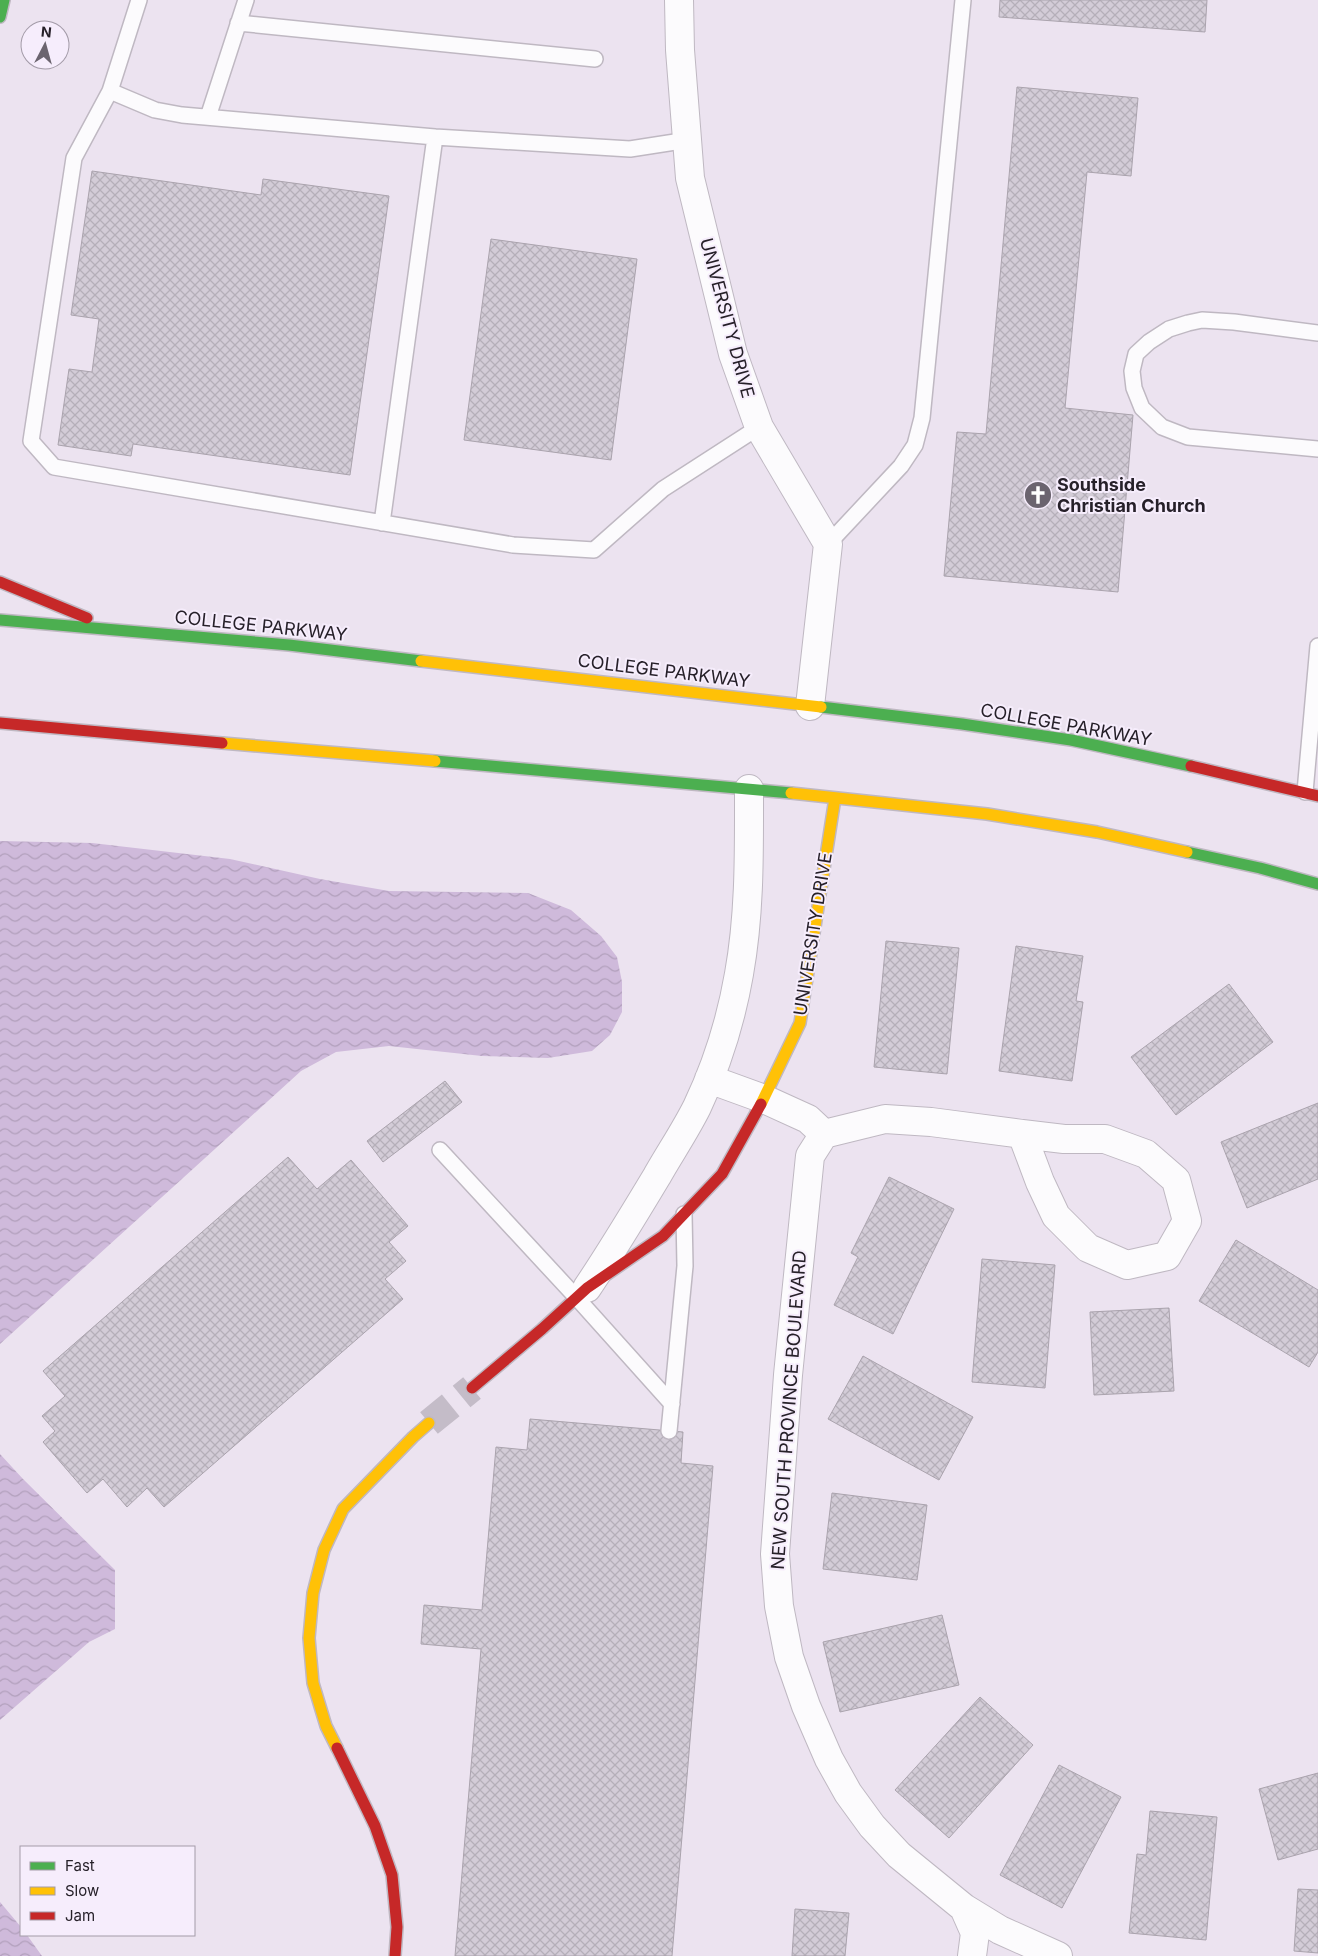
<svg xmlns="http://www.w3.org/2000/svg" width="1318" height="1956" font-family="Inter,sans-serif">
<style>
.water{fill:url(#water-waves)}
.building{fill:url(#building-cross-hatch);stroke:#aaa3ad}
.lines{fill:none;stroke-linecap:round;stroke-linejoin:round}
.secondary-tunnel{stroke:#c4bcc8;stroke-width:28;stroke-dasharray:28 14;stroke-linecap:butt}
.lane-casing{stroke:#bfb8c2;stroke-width:18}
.street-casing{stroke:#bfb8c2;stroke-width:30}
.fast-casing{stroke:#bfb8c2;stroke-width:14}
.slow-casing{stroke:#bfb8c2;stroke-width:14}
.jam-casing{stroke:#bfb8c2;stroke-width:14}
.lane{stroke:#fcfbfd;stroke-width:15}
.street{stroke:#fcfbfd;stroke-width:28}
.fast{stroke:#4caf50;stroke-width:11}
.slow{stroke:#ffc107;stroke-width:11}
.jam{stroke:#c62828;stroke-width:11}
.labels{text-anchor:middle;stroke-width:4;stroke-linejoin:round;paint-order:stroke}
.street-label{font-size:18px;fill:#262029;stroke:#f6edfc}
.poi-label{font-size:18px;font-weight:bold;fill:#262029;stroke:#f6edfc;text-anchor:start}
</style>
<defs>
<pattern id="water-waves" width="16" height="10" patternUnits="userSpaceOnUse" patternTransform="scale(1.25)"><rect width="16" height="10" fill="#cfbadb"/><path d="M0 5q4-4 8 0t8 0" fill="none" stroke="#b2a0bc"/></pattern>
<pattern id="building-cross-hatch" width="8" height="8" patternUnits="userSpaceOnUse" patternTransform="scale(1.25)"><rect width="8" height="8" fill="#d3ccd7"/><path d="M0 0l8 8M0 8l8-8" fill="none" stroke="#b5afb9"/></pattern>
</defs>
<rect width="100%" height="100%" fill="#ece3f0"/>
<!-- water -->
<path class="water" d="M 0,841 L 92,843 L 230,859 L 320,879 L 389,891 L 528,893 L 571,910 L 601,936 L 617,957 L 622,982 L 622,1012 L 610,1035 L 592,1051 L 548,1058 L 482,1056 L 389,1046 L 336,1052 L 301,1071 L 0,1344 Z
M 0,1454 L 23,1479 L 115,1570 L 115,1629 L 89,1642 L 0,1720 Z
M 0,1902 L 21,1927 L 21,1935 L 27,1935 L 42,1956 L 0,1956 Z"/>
<!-- building -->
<path class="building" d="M 1000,0 L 1207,0 L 1205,32 L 999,17 Z
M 1017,87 L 1138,98 L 1131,176 L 1087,172 L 1065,408 L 1133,415 L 1118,592 L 944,576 L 957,432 L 986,434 Z
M 92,171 L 261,195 L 263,179 L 389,196 L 350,475 L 133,444 L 131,456 L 58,445 L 69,369 L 92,372 L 99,319 L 71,315 Z
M 491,239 L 637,259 L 611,460 L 464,440 Z
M 886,941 L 959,948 L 947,1074 L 874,1067 Z
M 1016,946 L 1083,956 L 1076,1001 L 1083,1002 L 1072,1081 L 999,1071 Z
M 1229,984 L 1273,1042 L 1176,1115 L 1131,1057 Z
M 445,1081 L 462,1102 L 383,1162 L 367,1141 Z
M 1318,1103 L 1318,1179 L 1247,1208 L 1221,1142 Z
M 288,1157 L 317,1189 L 351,1160 L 408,1226 L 389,1242 L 406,1261 L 385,1279 L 403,1299 L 164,1507 L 147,1488 L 127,1507 L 103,1479 L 87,1493 L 43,1442 L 55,1431 L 42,1416 L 65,1396 L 43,1371 Z
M 889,1177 L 954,1209 L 893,1334 L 834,1305 L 858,1257 L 851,1253 Z
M 1236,1240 L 1318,1290 L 1318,1352 L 1309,1367 L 1199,1301 Z
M 982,1259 L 1055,1265 L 1045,1388 L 972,1382 Z
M 1169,1308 L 1174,1391 L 1094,1395 L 1090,1312 Z
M 863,1356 L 973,1417 L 939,1480 L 828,1419 Z
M 530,1419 L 683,1432 L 681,1463 L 713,1466 L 672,1956 L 455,1956 L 481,1649 L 421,1644 L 424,1605 L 482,1610 L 496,1447 L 527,1450 Z
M 832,1493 L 927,1505 L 917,1580 L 823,1569 Z
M 942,1615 L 959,1685 L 840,1712 L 823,1642 Z
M 980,1697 L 1033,1745 L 949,1838 L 895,1790 Z
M 1059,1765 L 1121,1797 L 1062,1908 L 1000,1875 Z
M 1318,1773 L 1318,1849 L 1278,1860 L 1259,1789 Z
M 1150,1811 L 1217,1817 L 1206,1940 L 1129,1933 L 1137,1854 L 1146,1855 Z
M 1298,1889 L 1318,1890 L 1318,1953 L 1294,1951 Z
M 795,1909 L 849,1913 L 845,1956 L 792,1956 Z"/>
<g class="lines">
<!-- secondary-tunnel -->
<path class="secondary-tunnel" d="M 429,1423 L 472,1388"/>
<defs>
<path id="lane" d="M 139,0 L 110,91 L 155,110 L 182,115 L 435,137
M 238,23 L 595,59
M 110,91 L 74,158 L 31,441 L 54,467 L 513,545 L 594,550 L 663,489 L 759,427
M 208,117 L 246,0
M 1318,333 L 1234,322 L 1202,320 L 1188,323 L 1169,329 L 1149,342 L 1136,354 L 1132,371 L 1134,388 L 1142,408 L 1162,427 L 1188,437 L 1318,449
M 382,523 L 435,137 L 630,149 L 688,140
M 828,544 L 901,466 L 915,445 L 922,418 L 963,0
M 1305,792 L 1318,646
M 440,1150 L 576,1297 L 672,1404
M 669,1431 L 685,1266 L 684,1214"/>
<path id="street" d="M 679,0 L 680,50 L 690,178 L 733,354 L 759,427 L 828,544 L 810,706
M 709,1079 L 764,1099 L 808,1119 L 824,1134
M 824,1134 L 810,1156 L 788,1375 L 775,1554 L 779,1606 L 789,1657 L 806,1706 L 829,1759 L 848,1793 L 872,1826 L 899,1855 L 964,1908 L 975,1933 L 972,1956
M 824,1134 L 885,1119 L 931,1122 L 1022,1134
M 1022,1134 L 1064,1139 L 1105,1139 L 1146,1154 L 1176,1180 L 1187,1221 L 1167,1256 L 1127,1265 L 1088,1248 L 1056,1216 L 1040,1182 Z
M 587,1288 C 612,1251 634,1214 657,1176 C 670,1153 685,1131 697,1107 C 717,1065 731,1020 739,974 C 750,913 749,851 749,789
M 964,1908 L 1000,1930 L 1058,1956"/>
<path id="fast" d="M 0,17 L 4,0
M 0,620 L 289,645 L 421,661
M 821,707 L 962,724 L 1071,740 L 1191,766
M 435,761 L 791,793
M 1187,852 L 1260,868 L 1318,884"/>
<path id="slow" d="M 421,661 L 821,707
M 222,743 L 435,761
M 791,793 L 987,814 L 1097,832 L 1187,852
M 761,1104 L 800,1023 L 835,798
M 337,1748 L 326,1726 L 313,1683 L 309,1638 L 313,1593 L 324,1550 L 343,1509 L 413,1437 L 429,1423"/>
<path id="jam" d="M 0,582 L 87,618
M 0,723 L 222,743
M 1191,766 L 1318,796
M 472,1388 L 542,1329 L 587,1288 L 663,1236 L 722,1174 L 761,1104
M 337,1748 L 375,1826 L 392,1875 L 397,1927 L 395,1956"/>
</defs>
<!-- lane casing -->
<use href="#lane" class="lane-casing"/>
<!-- street casing -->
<use href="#street" class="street-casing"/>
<!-- fast casing -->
<use href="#fast" class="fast-casing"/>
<!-- slow casing -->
<use href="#slow" class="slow-casing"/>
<!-- jam casing -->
<use href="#jam" class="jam-casing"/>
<!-- lane -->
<use href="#lane" class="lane"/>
<!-- street -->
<use href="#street" class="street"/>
<!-- fast -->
<use href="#fast" class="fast"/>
<!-- slow -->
<use href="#slow" class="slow"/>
<!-- jam -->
<use href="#jam" class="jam"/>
</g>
<!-- icons -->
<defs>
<symbol id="church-disc" viewBox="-11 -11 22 22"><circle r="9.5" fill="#6b646f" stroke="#f6edfc"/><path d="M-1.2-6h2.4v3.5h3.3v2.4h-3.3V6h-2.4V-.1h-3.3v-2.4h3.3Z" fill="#fff"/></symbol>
</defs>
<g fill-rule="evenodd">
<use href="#church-disc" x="1022" y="479" width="32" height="32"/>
</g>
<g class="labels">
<!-- street labels -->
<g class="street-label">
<text transform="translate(727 318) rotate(75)" y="6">UNIVERSITY DRIVE</text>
<text transform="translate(261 626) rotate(6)" y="6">COLLEGE PARKWAY</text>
<text transform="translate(664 671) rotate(7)" y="6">COLLEGE PARKWAY</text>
<text transform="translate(1066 725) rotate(10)" y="6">COLLEGE PARKWAY</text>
<text transform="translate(813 934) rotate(-81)" y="6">UNIVERSITY DRIVE</text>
<text transform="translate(789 1410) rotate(-86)" y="6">NEW SOUTH PROVINCE BOULEVARD</text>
</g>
<!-- poi labels -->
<g class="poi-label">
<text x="1057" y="491">Southside<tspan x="1057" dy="21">Christian Church</tspan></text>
</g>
</g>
<!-- legend -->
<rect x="20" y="1846" width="175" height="90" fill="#f6edfc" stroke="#a39ba8"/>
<rect x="30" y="1862" width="25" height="8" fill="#4caf50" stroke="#a39ba8"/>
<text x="65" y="1871" font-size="15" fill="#262029">Fast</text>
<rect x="30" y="1887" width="25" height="8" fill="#ffc107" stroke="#a39ba8"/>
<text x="65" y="1896" font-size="15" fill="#262029">Slow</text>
<rect x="30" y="1912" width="25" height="8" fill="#c62828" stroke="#a39ba8"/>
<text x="65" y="1921" font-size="15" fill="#262029">Jam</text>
<!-- north arrow -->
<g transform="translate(45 45) rotate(6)"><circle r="24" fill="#f6edfc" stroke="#a39ba8"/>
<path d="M0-4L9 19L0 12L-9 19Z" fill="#6b646f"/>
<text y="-8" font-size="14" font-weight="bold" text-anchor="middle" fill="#262029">N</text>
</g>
</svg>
